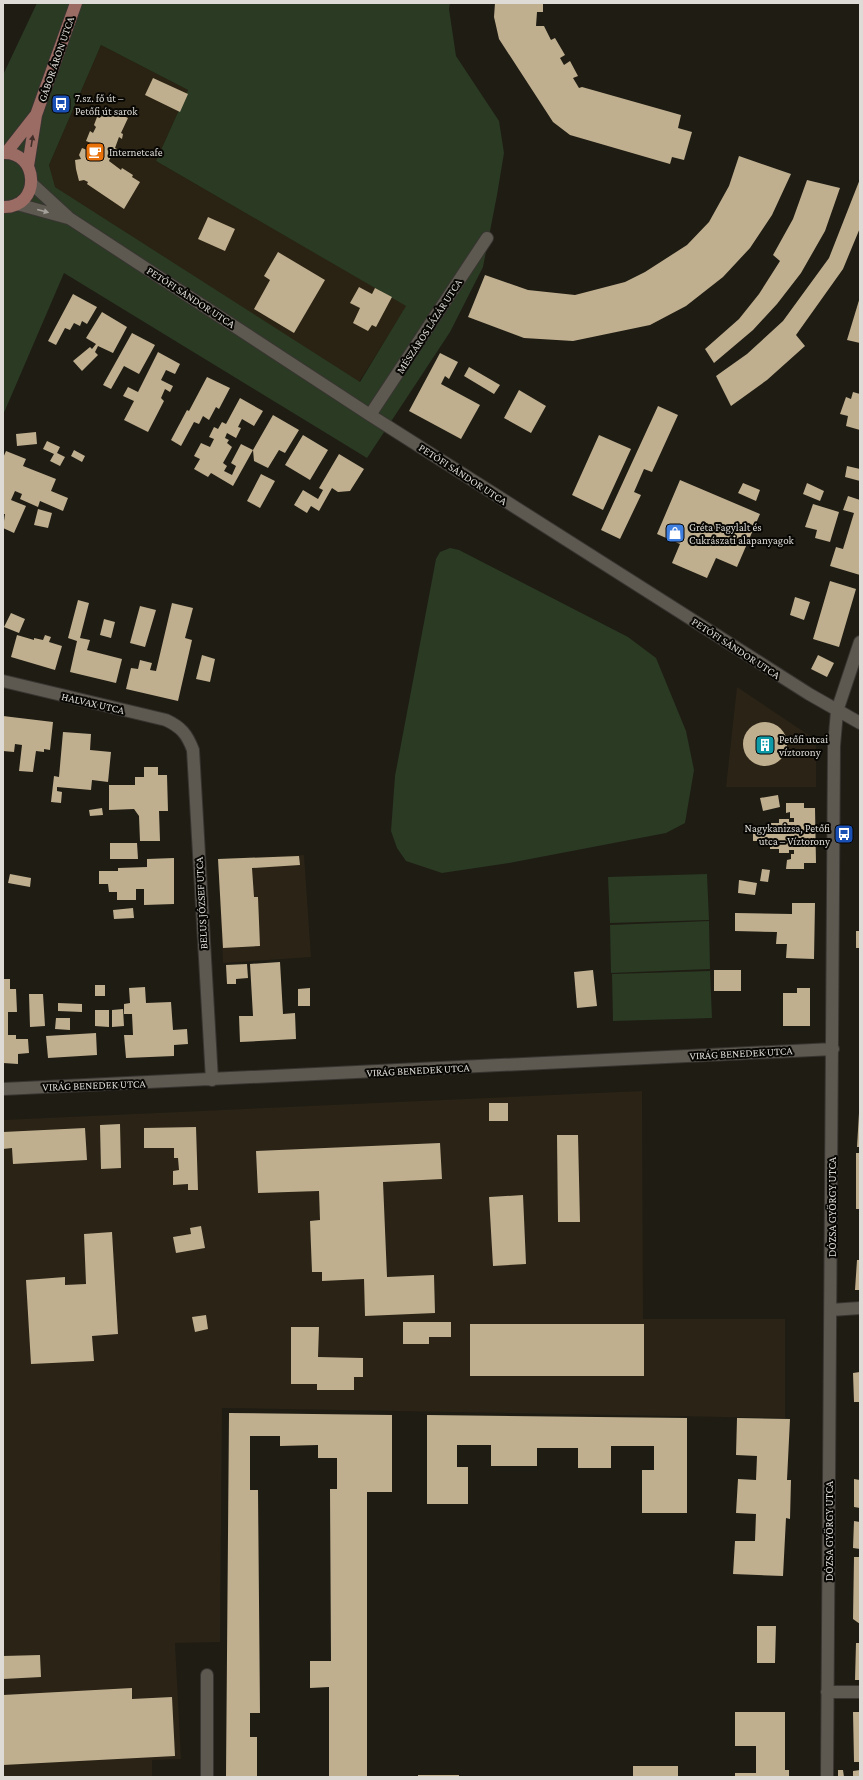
<svg xmlns="http://www.w3.org/2000/svg" width="863" height="1780" font-family="'Crimson Pro',serif">
<style>
.commercial{fill:#2a2212}
.built{fill:#2a2316}
.green{fill:#2a3a23;fill-rule:evenodd}
.building{fill:#bfaf8f}
.lines{fill:none;stroke-linecap:round;stroke-linejoin:round}
.minor-casing{stroke:#383531;stroke-width:14}
.major-casing{stroke:#383531;stroke-width:14}
.minor{stroke:#5d5950;stroke-width:12}
.major{stroke:#9b6c63;stroke-width:12}
.oneway{fill:#432f2a}
.oneway2{fill:#a4a09a}
.labels{text-anchor:middle;stroke-width:4;stroke-linejoin:round;paint-order:stroke}
.street-label{font-size:11px;fill:#dedbd6;stroke:#080704}
.poi-label{font-size:11px;fill:#dedbd6;stroke:#080704;text-anchor:start}
</style>
<rect width="100%" height="100%" fill="#1f1c14"/>
<!-- commercial -->
<path class="commercial" d="M 101,45 L 188,90 L 156,161 L 407,306 L 359,382 L 54,187 L 49,165 Z"/>
<!-- built -->
<path class="built" d="M 737,687 L 816,740 L 816,787 L 726,787 Z
M 304,855 L 311,957 L 223,963 L 218,859 Z
M 642,1091 L 643,1319 L 785,1319 L 785,1418 L 222,1408 L 220,1642 L 175,1643 L 181,1759 L 152,1760 L 152,1777 L 3,1777 L 3,1120 Z"/>
<!-- green -->
<path class="green" d="M 37,3 L 450,3 L 449,9 L 456,56 L 499,121 L 504,153 L 497,195 L 483,267 L 450,332 L 367,458 L 64,273 L 3,415 L 3,75 ZM 101,45 L 188,90 L 156,161 L 406,306 L 360,382 L 55,187 L 49,165 Z
M 450,548 L 459,550 L 628,637 L 656,658 L 686,731 L 694,770 L 685,823 L 666,833 L 509,863 L 442,873 L 406,861 L 397,848 L 391,831 L 395,776 L 436,559 L 440,552 Z
M 707,874 L 709,920 L 610,923 L 608,877 Z
M 709,921 L 710,969 L 611,973 L 610,925 Z
M 710,971 L 712,1018 L 613,1021 L 612,974 Z"/>
<!-- building -->
<path class="building" d="M 495,3 L 543,3 L 543,12 L 537,12 L 536,26 L 544,26 L 551,40 L 555,38 L 565,55 L 560,58 L 564,65 L 570,61 L 578,76 L 573,78 L 579,88 L 582,87 L 681,115 L 678,128 L 692,132 L 684,160 L 672,157 L 670,164 L 570,135 L 553,122 L 499,39 L 494,17 Z
M 153,78 L 188,94 L 180,112 L 145,95 Z
M 104,107 L 128,118 L 121,133 L 123,134 L 122,139 L 119,137 L 115,148 L 117,149 L 114,155 L 112,154 L 109,161 L 121,170 L 122,168 L 133,175 L 132,177 L 140,182 L 124,209 L 87,184 L 88,182 L 84,180 L 79,181 L 76,169 L 75,160 L 81,159 L 79,155 L 82,148 L 87,150 L 91,143 L 86,141 L 90,131 L 93,133 L 96,127 L 94,125 L 97,117 L 100,118 Z
M 739,156 L 791,174 L 772,215 L 750,248 L 723,277 L 686,306 L 650,325 L 573,341 L 524,338 L 468,317 L 485,275 L 528,290 L 575,295 L 625,282 L 645,272 L 687,245 L 709,222 L 729,186 Z
M 860,179 L 860,228 L 843,269 L 796,335 L 805,346 L 767,380 L 731,406 L 716,376 L 747,354 L 783,321 L 829,258 Z
M 807,180 L 840,188 L 825,231 L 801,273 L 777,304 L 753,330 L 714,363 L 705,349 L 739,319 L 759,294 L 780,261 L 773,255 L 793,219 Z
M 208,217 L 235,229 L 225,251 L 198,239 Z
M 278,252 L 325,280 L 294,333 L 254,309 L 270,280 L 264,276 Z
M 359,287 L 372,294 L 375,288 L 392,297 L 376,327 L 372,325 L 368,331 L 353,323 L 360,308 L 350,303 Z
M 73,294 L 97,307 L 87,324 L 82,321 L 80,326 L 74,323 L 70,330 L 65,328 L 56,345 L 48,341 Z
M 860,297 L 860,343 L 847,340 Z
M 102,312 L 127,327 L 113,353 L 98,346 L 95,352 L 98,355 L 82,371 L 73,361 L 90,347 L 92,349 L 96,344 L 86,338 Z
M 132,333 L 155,345 L 139,374 L 124,366 L 111,389 L 103,385 Z
M 158,352 L 180,364 L 175,374 L 166,370 L 161,380 L 173,386 L 170,392 L 165,389 L 161,398 L 164,401 L 148,432 L 124,420 L 134,401 L 123,396 L 128,387 L 138,392 Z
M 440,353 L 458,362 L 449,379 L 445,376 L 441,384 L 480,405 L 461,439 L 409,411 Z
M 469,367 L 500,385 L 494,394 L 464,376 Z
M 207,377 L 230,388 L 219,409 L 216,407 L 209,420 L 203,416 L 199,424 L 194,422 L 181,446 L 171,440 L 187,410 L 189,411 Z
M 519,390 L 546,406 L 531,433 L 504,418 Z
M 853,392 L 860,394 L 860,430 L 846,426 L 848,416 L 840,414 L 846,397 L 851,399 Z
M 240,398 L 263,411 L 254,426 L 242,419 L 238,427 L 241,428 L 236,438 L 227,433 L 225,438 L 229,440 L 227,443 L 232,447 L 223,463 L 227,466 L 224,471 L 232,475 L 236,466 L 231,463 L 241,444 L 253,450 L 233,486 L 211,473 L 208,477 L 194,469 L 200,459 L 194,456 L 201,443 L 210,447 L 214,439 L 209,437 L 214,427 L 218,429 L 222,422 L 226,424 Z
M 658,406 L 678,415 L 652,472 L 644,469 L 634,492 L 641,495 L 620,539 L 601,530 Z
M 273,415 L 299,430 L 285,453 L 279,450 L 268,468 L 254,461 L 253,450 Z
M 36,432 L 37,444 L 17,446 L 16,434 Z
M 303,435 L 328,450 L 310,480 L 285,465 Z
M 599,435 L 631,449 L 603,510 L 572,495 Z
M 47,441 L 60,447 L 57,453 L 65,457 L 60,466 L 50,461 L 54,454 L 43,449 Z
M 74,450 L 85,456 L 82,462 L 71,456 Z
M 6,451 L 26,459 L 23,466 L 56,479 L 51,491 L 68,498 L 63,511 L 40,501 L 38,507 L 20,499 L 22,494 L 15,491 L 11,500 L 26,506 L 14,533 L 3,528 L 5,514 L 3,514 L 3,458 Z
M 339,454 L 364,469 L 350,491 L 338,492 L 332,488 L 319,511 L 311,506 L 307,513 L 294,505 L 303,490 L 318,499 L 323,490 L 319,488 Z
M 847,466 L 860,469 L 860,481 L 845,477 Z
M 261,474 L 275,481 L 260,508 L 247,501 Z
M 680,480 L 760,514 L 737,567 L 716,558 L 707,578 L 672,563 L 680,544 L 657,534 Z
M 743,483 L 760,490 L 756,501 L 738,493 Z
M 807,483 L 824,491 L 820,501 L 803,494 Z
M 848,496 L 860,500 L 860,575 L 830,566 L 836,547 L 843,549 L 854,513 L 843,510 Z
M 813,504 L 839,512 L 830,542 L 815,538 L 817,530 L 805,527 Z
M 38,509 L 52,513 L 48,528 L 34,525 Z
M 830,581 L 856,589 L 839,647 L 813,639 Z
M 795,597 L 810,602 L 804,620 L 790,615 Z
M 78,600 L 89,603 L 80,638 L 90,640 L 87,650 L 122,659 L 116,683 L 70,672 L 77,641 L 68,638 Z
M 172,603 L 193,608 L 185,638 L 192,640 L 178,701 L 126,689 L 131,668 L 138,669 L 140,660 L 152,663 L 150,670 L 156,671 Z
M 140,606 L 156,610 L 145,647 L 130,643 Z
M 11,613 L 25,619 L 19,633 L 4,627 Z
M 104,619 L 115,622 L 111,638 L 100,635 Z
M 17,635 L 34,640 L 34,638 L 43,640 L 45,635 L 51,637 L 49,642 L 62,646 L 55,670 L 11,657 Z
M 202,655 L 215,659 L 210,682 L 196,679 Z
M 818,655 L 834,663 L 827,677 L 811,669 Z
M 3,716 L 53,722 L 50,750 L 44,749 L 44,752 L 36,751 L 33,772 L 19,771 L 22,745 L 15,744 L 14,752 L 3,751 Z
M743 744a22 22 0 1 1 44 0a22 22 0 1 1-44 0Z
M 63,732 L 91,734 L 90,750 L 111,752 L 108,782 L 92,780 L 91,790 L 57,787 L 57,791 L 62,792 L 61,803 L 51,802 L 54,776 L 59,777 Z
M 144,767 L 158,767 L 158,775 L 167,775 L 168,811 L 159,811 L 160,841 L 140,841 L 139,816 L 134,809 L 109,810 L 109,785 L 135,785 L 135,777 L 144,777 Z
M 778,795 L 780,807 L 763,811 L 760,798 Z
M 786,803 L 804,803 L 804,808 L 815,808 L 816,863 L 804,863 L 804,869 L 786,869 L 787,860 L 791,859 L 791,854 L 794,854 L 794,850 L 789,850 L 789,853 L 779,853 L 779,849 L 770,849 L 770,846 L 760,846 L 760,841 L 753,841 L 753,831 L 760,831 L 759,826 L 770,826 L 770,823 L 779,823 L 779,819 L 789,819 L 789,822 L 794,822 L 794,818 L 790,818 L 790,812 L 786,813 Z
M 102,808 L 103,815 L 90,816 L 89,810 Z
M 110,843 L 137,843 L 138,859 L 110,859 Z
M 299,856 L 300,865 L 252,868 L 254,897 L 258,897 L 260,946 L 223,948 L 218,859 Z
M 174,858 L 174,904 L 144,905 L 144,889 L 136,889 L 136,900 L 117,900 L 117,892 L 109,892 L 108,884 L 99,884 L 99,871 L 118,871 L 118,868 L 147,867 L 147,859 Z
M 762,869 L 770,870 L 768,882 L 760,881 Z
M 10,874 L 31,878 L 30,887 L 8,883 Z
M 739,880 L 757,883 L 755,895 L 738,893 Z
M 792,903 L 815,903 L 814,959 L 786,958 L 787,944 L 776,944 L 777,932 L 735,931 L 735,913 L 792,914 Z
M 133,908 L 134,918 L 114,919 L 113,910 Z
M 856,931 L 860,931 L 860,948 L 856,948 Z
M 280,962 L 283,1014 L 295,1013 L 296,1039 L 240,1042 L 239,1016 L 253,1016 L 250,964 Z
M 247,964 L 248,978 L 236,979 L 236,984 L 227,984 L 226,965 Z
M 593,970 L 597,1006 L 577,1008 L 574,972 Z
M 714,970 L 741,970 L 741,991 L 714,991 Z
M 3,979 L 10,979 L 10,989 L 16,989 L 17,1012 L 8,1012 L 8,1035 L 16,1035 L 16,1039 L 28,1039 L 29,1053 L 18,1054 L 18,1064 L 3,1063 Z
M 95,985 L 105,985 L 105,996 L 95,996 Z
M 145,987 L 146,1003 L 171,1002 L 173,1030 L 187,1029 L 188,1044 L 174,1045 L 174,1056 L 126,1058 L 124,1035 L 133,1035 L 132,1014 L 124,1014 L 124,1004 L 130,1003 L 129,988 Z
M 310,988 L 310,1006 L 298,1006 L 298,989 Z
M 797,988 L 810,988 L 810,1026 L 783,1026 L 783,993 L 797,993 Z
M 29,994 L 43,994 L 45,1026 L 30,1027 Z
M 58,1003 L 82,1004 L 82,1012 L 58,1011 Z
M 123,1009 L 124,1026 L 112,1027 L 112,1010 Z
M 95,1010 L 109,1010 L 109,1027 L 95,1026 Z
M 56,1018 L 70,1018 L 70,1030 L 55,1029 Z
M 96,1033 L 97,1055 L 48,1058 L 46,1036 Z
M 489,1103 L 508,1103 L 508,1121 L 489,1121 Z
M 859,1113 L 860,1147 L 857,1147 Z
M 120,1124 L 121,1168 L 101,1169 L 100,1125 Z
M 196,1127 L 198,1190 L 188,1190 L 188,1184 L 173,1185 L 173,1171 L 179,1170 L 178,1158 L 174,1158 L 174,1148 L 144,1148 L 144,1128 Z
M 85,1128 L 87,1160 L 13,1164 L 12,1148 L 3,1149 L 3,1132 Z
M 557,1135 L 578,1135 L 580,1222 L 558,1222 Z
M 440,1143 L 442,1179 L 383,1182 L 387,1277 L 434,1275 L 435,1313 L 365,1316 L 364,1279 L 322,1281 L 322,1272 L 312,1272 L 310,1221 L 320,1220 L 319,1191 L 258,1193 L 256,1151 Z
M 856,1153 L 860,1153 L 860,1209 L 856,1209 Z
M 523,1195 L 526,1264 L 493,1266 L 489,1197 Z
M 201,1226 L 205,1248 L 176,1253 L 173,1237 L 191,1234 L 190,1228 Z
M 112,1232 L 118,1334 L 92,1336 L 94,1361 L 31,1364 L 26,1280 L 65,1277 L 65,1285 L 86,1284 L 84,1234 Z
M 857,1260 L 860,1260 L 860,1290 L 855,1290 Z
M 206,1315 L 208,1329 L 195,1332 L 192,1317 Z
M 403,1322 L 451,1322 L 451,1337 L 429,1337 L 429,1344 L 403,1344 Z
M 470,1324 L 644,1324 L 644,1376 L 470,1376 Z
M 291,1327 L 319,1327 L 318,1357 L 363,1358 L 363,1377 L 354,1377 L 354,1390 L 317,1390 L 317,1384 L 291,1384 Z
M 860,1372 L 860,1402 L 854,1402 L 853,1373 Z
M 229,1413 L 392,1415 L 392,1492 L 367,1492 L 367,1777 L 329,1777 L 329,1687 L 310,1688 L 310,1661 L 331,1661 L 330,1489 L 337,1489 L 337,1458 L 318,1458 L 318,1445 L 280,1446 L 280,1436 L 250,1436 L 250,1490 L 258,1490 L 260,1713 L 250,1713 L 250,1737 L 257,1737 L 257,1777 L 226,1777 Z
M 427,1415 L 687,1418 L 687,1513 L 642,1513 L 642,1470 L 654,1470 L 654,1446 L 611,1446 L 611,1468 L 578,1468 L 578,1448 L 537,1448 L 537,1466 L 491,1466 L 491,1445 L 457,1445 L 457,1467 L 468,1467 L 468,1504 L 427,1504 Z
M 737,1418 L 790,1419 L 787,1480 L 791,1480 L 790,1519 L 786,1518 L 783,1576 L 733,1574 L 735,1541 L 755,1541 L 756,1514 L 736,1513 L 738,1479 L 756,1480 L 757,1456 L 736,1455 Z
M 854,1479 L 860,1480 L 860,1508 L 854,1507 Z
M 854,1521 L 860,1522 L 860,1549 L 853,1548 Z
M 854,1557 L 860,1557 L 860,1624 L 853,1619 Z
M 757,1626 L 776,1626 L 775,1663 L 757,1663 Z
M 856,1643 L 860,1643 L 860,1680 L 855,1680 Z
M 40,1655 L 41,1677 L 3,1679 L 3,1656 Z
M 132,1688 L 132,1699 L 172,1697 L 175,1756 L 3,1765 L 3,1695 Z
M 735,1712 L 785,1712 L 785,1770 L 789,1770 L 789,1777 L 735,1777 L 735,1773 L 756,1773 L 756,1746 L 735,1746 Z
M 853,1712 L 860,1712 L 860,1762 L 854,1762 Z
M 633,1766 L 678,1766 L 678,1777 L 633,1777 Z
M 838,1770 L 843,1770 L 844,1777 L 838,1777 Z
M 860,1770 L 860,1777 L 853,1777 L 853,1771 Z
M 418,1775 L 459,1775 L 459,1777 L 418,1777 Z"/>
<g class="lines">
<defs>
<path id="minor" d="M 31,183 L 69,218 L 370,415 L 809,694 L 860,723
M 17,204 L 68,218
M 370,415 L 487,238
M 3,681 L 166,720 C 181,727 187,734 193,750 L 212,1080
M 3,1089 L 833,1049
M 831,1310 L 860,1308
M 207,1675 L 207,1777
M 827,1692 L 860,1692
M 827,1777 L 834,746 L 837,711 L 860,642"/>
<path id="major" d="M 3,153 C 39,151 42,208 3,207
M 6,153 L 35,116
M 28,166 L 36,115 L 76,3"/>
</defs>
<!-- minor casing -->
<use href="#minor" class="minor-casing"/>
<!-- major casing -->
<use href="#major" class="major-casing"/>
<!-- minor -->
<use href="#minor" class="minor"/>
<!-- major -->
<use href="#major" class="major"/>
</g>
<!-- one-way arrows -->
<defs><path id="oneway-solid" d="M-6-.8H1V-3.2L6.5 0L1 3.2V.8H-6Z"/></defs>
<use class="oneway" href="#oneway-solid" transform="translate(32 141) rotate(-81)"/>
<use class="oneway2" href="#oneway-solid" transform="translate(43 211) rotate(15)"/>
<!-- icons -->
<defs>
<symbol id="bus-square" viewBox="-11 -11 22 22"><rect x="-9" y="-9" width="18" height="18" rx="4" fill="#1a4fb4" stroke="#080704"/><path d="M-5-6H5V4H4V6H2V4H-2V6H-4V4H-5ZM-3.5-4V0h7V-4ZM-3.5 1.2v1.5H-2V1.2ZM2 1.2v1.5H3.5V1.2Z" fill="#fff"/></symbol>
<symbol id="cafe-square" viewBox="-11 -11 22 22"><rect x="-9" y="-9" width="18" height="18" rx="4" fill="#e8710a" stroke="#080704"/><path d="M-5.5-4.5H6V0H3Q3 3.5 0 3.5H-2.5Q-5.5 3.5-5.5 0ZM3-3.2v2h1.7v-2ZM-6 4.5H4V6H-6Z" fill="#fff"/></symbol>
<symbol id="shop-square" viewBox="-11 -11 22 22"><rect x="-9" y="-9" width="18" height="18" rx="4" fill="#3f7fe0" stroke="#080704"/><path d="M-5-2.5h2.3a2.7 3.5 0 0 1 5.4 0H5L5.5 6h-11ZM-1.5-2.5h3a1.5 2.3 0 0 0-3 0Z" fill="#fff"/></symbol>
<symbol id="building-square" viewBox="-11 -11 22 22"><rect x="-9" y="-9" width="18" height="18" rx="4" fill="#0f9aa8" stroke="#080704"/><path d="M-4-6H4V6H1V3H-1V6H-4ZM-2.5-4.3h1.7v1.8h-1.7ZM.8-4.3h1.7v1.8H.8ZM-2.5-1h1.7V.8h-1.7ZM.8-1h1.7V.8H.8Z" fill="#fff"/></symbol>
</defs>
<g fill-rule="evenodd">
<use href="#bus-square" x="50" y="93" width="22" height="22"/>
<use href="#cafe-square" x="84" y="141" width="22" height="22"/>
<use href="#shop-square" x="664" y="522" width="22" height="22"/>
<use href="#building-square" x="754" y="734" width="22" height="22"/>
<use href="#bus-square" x="833" y="823" width="22" height="22"/>
</g>
<g class="labels">
<!-- street labels -->
<g class="street-label">
<text transform="translate(56 59) rotate(-71)" y="4">GÁBOR ÁRON UTCA</text>
<text transform="translate(191 297) rotate(33)" y="4">PETŐFI SÁNDOR UTCA</text>
<text transform="translate(429 326) rotate(-57)" y="4">MÉSZÁROS LÁZÁR UTCA</text>
<text transform="translate(463 474) rotate(33)" y="4">PETŐFI SÁNDOR UTCA</text>
<text transform="translate(736 648) rotate(33)" y="4">PETŐFI SÁNDOR UTCA</text>
<text transform="translate(93 703) rotate(13)" y="4">HALVAX UTCA</text>
<text transform="translate(201 903) rotate(-93)" y="4">BELUS JÓZSEF UTCA</text>
<text transform="translate(741 1053) rotate(-3)" y="4">VIRÁG BENEDEK UTCA</text>
<text transform="translate(418 1070) rotate(-3)" y="4">VIRÁG BENEDEK UTCA</text>
<text transform="translate(94 1085) rotate(-2)" y="4">VIRÁG BENEDEK UTCA</text>
<text transform="translate(832 1207) rotate(-90)" y="4">DÓZSA GYÖRGY UTCA</text>
<text transform="translate(829 1531) rotate(-90)" y="4">DÓZSA GYÖRGY UTCA</text>
</g>
<!-- poi labels -->
<g class="poi-label">
<text x="75" y="102">7.sz. fő út –<tspan x="75" dy="13">Petőfi út sarok</tspan></text>
<text x="109" y="156">Internetcafe</text>
<text x="689" y="531">Gréta Fagylalt és<tspan x="689" dy="13">Cukrászati alapanyagok</tspan></text>
<text x="779" y="743">Petőfi utcai<tspan x="779" dy="13">víztorony</tspan></text>
<text x="830" y="832" text-anchor="end">Nagykanizsa, Petőfi<tspan x="830" dy="13">utca – Víztorony</tspan></text>
</g>
</g>
<!-- border -->
<rect width="863" height="1780" fill="none" stroke="#dedbd6" stroke-width="8"/>
</svg>
